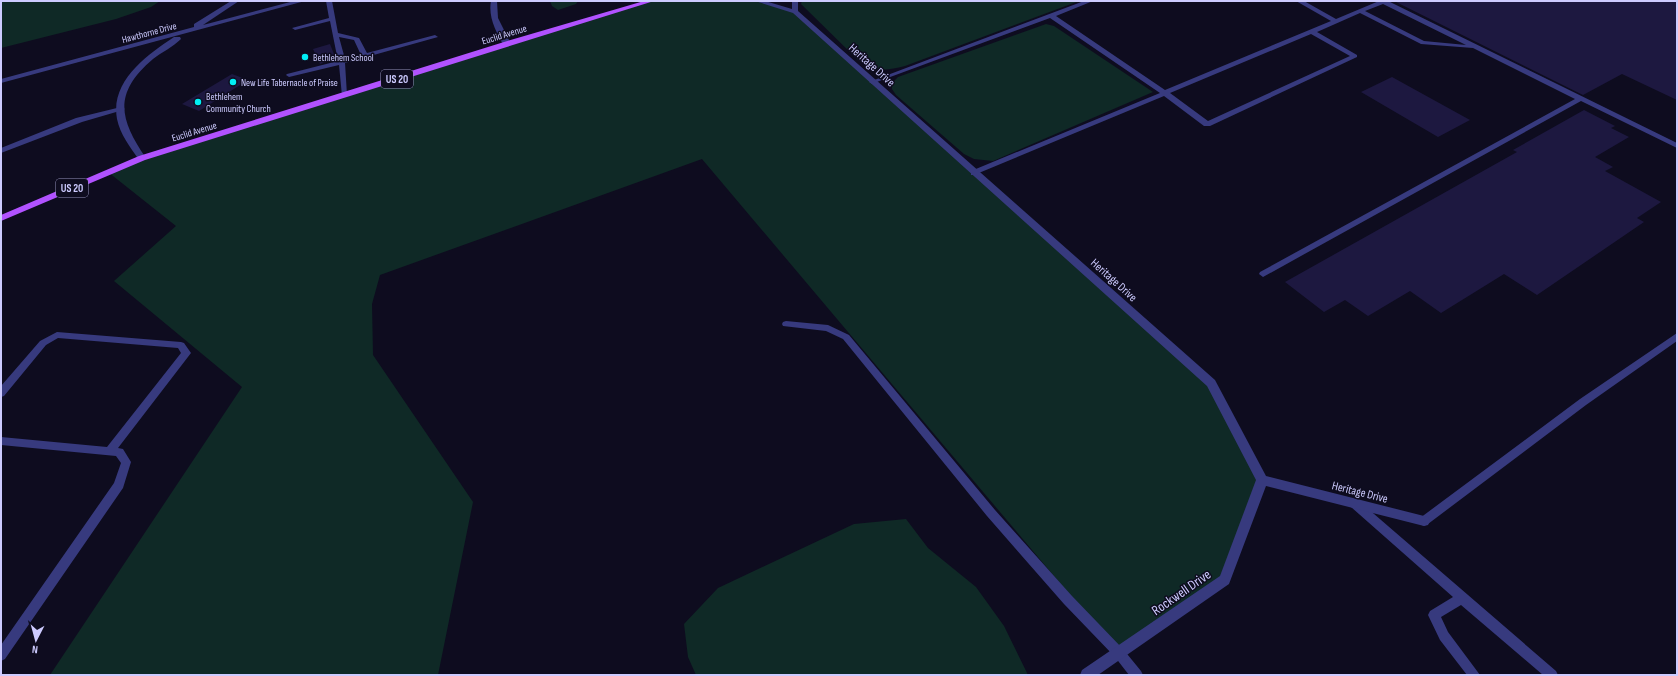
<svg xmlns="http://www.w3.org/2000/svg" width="1678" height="676" font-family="'Sofia Sans Condensed',sans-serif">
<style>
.green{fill:#0f2926}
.building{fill:#1d1840}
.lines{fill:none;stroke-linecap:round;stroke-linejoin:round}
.service{fill:#373a7e;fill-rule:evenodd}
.minor{fill:#373a7e;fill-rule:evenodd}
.primary{fill:#b152ff;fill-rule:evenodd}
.poi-dot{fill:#01eff5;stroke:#0e0c1f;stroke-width:1.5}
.labels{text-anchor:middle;stroke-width:3;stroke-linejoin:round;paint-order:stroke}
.far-street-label{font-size:10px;fill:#cdcbff;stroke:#0e0c1f}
.far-poi-label{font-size:10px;fill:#cdcbff;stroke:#0e0c1f;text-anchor:start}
.shield{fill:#0e0c1f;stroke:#9492bc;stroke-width:1}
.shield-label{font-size:11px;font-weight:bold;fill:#cdcbff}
.street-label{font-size:12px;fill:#cdcbff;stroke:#0e0c1f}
.near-street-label{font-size:14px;fill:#cdcbff;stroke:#0e0c1f}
</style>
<rect width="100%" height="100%" fill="#0e0c1f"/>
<!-- green -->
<path class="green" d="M 1,1 L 160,1 L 151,7 L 116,19 L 1,48 Z
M 550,1 L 578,1 L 576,4 L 558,10 L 552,6 Z
M 651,1 L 758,1 L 795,12 L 1211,383 L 1262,480 L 1225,580 L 1119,653 L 702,159 L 380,275 L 372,304 L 373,355 L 473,502 L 438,675 L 50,675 L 242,387 L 114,281 L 176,226 L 108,172 L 142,158 Z
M 802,1 L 1079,1 L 905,66 C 885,71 875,72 858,60 L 801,4 Z
M 1046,24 L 1054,26 L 1153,92 L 993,161 L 974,159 L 964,154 L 896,95 L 892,89 L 892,83 L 898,77 Z
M 906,519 L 928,548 L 976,587 L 1004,626 L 1028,675 L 696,675 L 688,657 L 684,624 L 718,588 L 854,524 Z"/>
<!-- building -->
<path class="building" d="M 1394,1 L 1677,1 L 1677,100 L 1622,74 L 1583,95 Z
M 330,44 L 336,59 L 320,64 L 313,49 Z
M 232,74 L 248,80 L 199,111 L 182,104 Z
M 1392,77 L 1470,120 L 1438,137 L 1361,92 Z
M 1584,110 L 1615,126 L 1611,128 L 1629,137 L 1595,157 L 1613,167 L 1605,171 L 1661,202 L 1637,218 L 1644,222 L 1537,295 L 1504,274 L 1441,313 L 1410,291 L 1368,316 L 1345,300 L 1324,312 L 1285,282 L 1517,152 L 1513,150 Z"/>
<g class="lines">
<!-- service -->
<path class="service" d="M 326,1 L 332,1 L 338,33 L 359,38 L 367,53 L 435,35 L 438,37 L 345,63 L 347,95 L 346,96 L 342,96 L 339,65 L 289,77 L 286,75 L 287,74 L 338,61 L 330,21 L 295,30 L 292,28 L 329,18 ZM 339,37 L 354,40 L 361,55 L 345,59 Z
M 1084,1 L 1093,1 L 1056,16 L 1165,90 L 1331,21 L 1296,1 L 1304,1 L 1336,19 L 1379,1 L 1388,1 L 1677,143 L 1677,148 L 1581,101 L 1263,277 L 1259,274 L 1260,272 L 1575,99 L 1473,48 L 1421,44 L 1360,13 L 1317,32 L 1357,55 L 1357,57 L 1210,126 L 1204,126 L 1164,96 L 974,175 L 971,175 L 971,171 L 1160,93 L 1050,18 L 874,83 L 872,84 L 869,82 ZM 1383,4 L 1466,45 L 1424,41 L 1365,11 ZM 1311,34 L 1350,56 L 1208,121 L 1170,93 Z
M 121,107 L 125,109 L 123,110 L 82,122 L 1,153 L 1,148 L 76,118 Z
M 786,321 L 828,325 L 849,335 L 995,510 L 1072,596 L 1123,649 L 1141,671 L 1143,675 L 1129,675 L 1115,657 L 1064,604 L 987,516 L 843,339 L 826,331 L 783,326 L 782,324 L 783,322 Z
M 57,332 L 181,342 L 184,343 L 191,353 L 118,448 L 123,449 L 131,462 L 123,488 L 5,659 L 1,661 L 1,645 L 114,483 L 121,463 L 116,456 L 1,445 L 1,437 L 107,447 L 181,353 L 178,348 L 58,338 L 46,345 L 4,396 L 1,397 L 1,386 L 40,341 Z
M 1677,333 L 1677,341 L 1586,405 L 1428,524 L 1424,526 L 1420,524 L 1419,521 L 1420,518 L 1580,399 Z
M 1355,499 L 1359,501 L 1556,671 L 1558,675 L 1543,675 L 1461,605 L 1441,617 L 1448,632 L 1480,675 L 1467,675 L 1440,640 L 1428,615 L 1430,611 L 1453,597 L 1351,507 L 1350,504 L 1351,501 Z"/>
<!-- minor -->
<path class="minor" d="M 231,1 L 239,1 L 203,25 L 294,1 L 305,1 L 1,83 L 1,79 L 194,27 L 194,24 Z
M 491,1 L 497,1 L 498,18 L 511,44 L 510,46 L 504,46 C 496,32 488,17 491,1 Z
M 755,1 L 765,1 L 792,9 L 792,1 L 798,1 L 798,11 L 1215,380 L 1266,476 L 1424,516 L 1428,517 L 1430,521 L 1428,525 L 1424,526 L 1266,486 L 1229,584 L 1098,675 L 1080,675 L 1082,670 L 1220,576 L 1256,480 L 1207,386 L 793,13 Z
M 174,37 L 180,37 L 181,39 C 173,47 162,52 153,59 C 113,93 119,119 146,158 L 145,160 L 139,160 C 130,147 120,134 117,119 C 110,81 147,55 174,37 Z"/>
<!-- primary -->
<path class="primary" d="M 644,1 L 654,1 L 145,160 L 1,221 L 1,215 L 139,156 L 504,42 Z"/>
</g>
<!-- markers -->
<g class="poi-dot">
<circle cx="305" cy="57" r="4"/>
<circle cx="233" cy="82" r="4"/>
<circle cx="198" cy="102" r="4"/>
</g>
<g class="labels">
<!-- far-street labels -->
<g class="far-street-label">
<text transform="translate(149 32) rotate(-15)" y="4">Hawthorne Drive</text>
<text transform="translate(504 34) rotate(-17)" y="4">Euclid Avenue</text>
<text transform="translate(194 131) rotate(-17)" y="4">Euclid Avenue</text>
</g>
<!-- far-poi labels -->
<g class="far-poi-label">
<text x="313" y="61">Bethlehem School</text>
<text x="241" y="86">New Life Tabernacle of Praise</text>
<text x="206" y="100">Bethlehem<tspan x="206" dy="12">Community Church</tspan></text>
</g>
<!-- shield labels -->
<g class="shield">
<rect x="381" y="70" width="32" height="18" rx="3"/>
<rect x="56" y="179" width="32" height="18" rx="3"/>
</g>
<g class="shield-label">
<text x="397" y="83">US 20</text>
<text x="72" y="192">US 20</text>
</g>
<!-- street labels -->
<g class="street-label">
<text transform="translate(872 65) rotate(42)" y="4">Heritage Drive</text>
<text transform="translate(1114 280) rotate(42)" y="4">Heritage Drive</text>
<text transform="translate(1360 492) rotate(14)" y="4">Heritage Drive</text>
</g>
<!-- near-street labels -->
<g class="near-street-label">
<text transform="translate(1181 592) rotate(-35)" y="5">Rockwell Drive</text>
</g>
</g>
<!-- border -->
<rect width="1678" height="676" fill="none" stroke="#cdcbff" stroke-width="4"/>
<!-- north arrow -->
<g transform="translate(36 640) rotate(186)" stroke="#0e0c1f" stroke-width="3" paint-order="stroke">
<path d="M0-3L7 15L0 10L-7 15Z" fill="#cdcbff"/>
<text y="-6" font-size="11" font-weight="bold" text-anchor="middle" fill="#cdcbff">N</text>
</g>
</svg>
